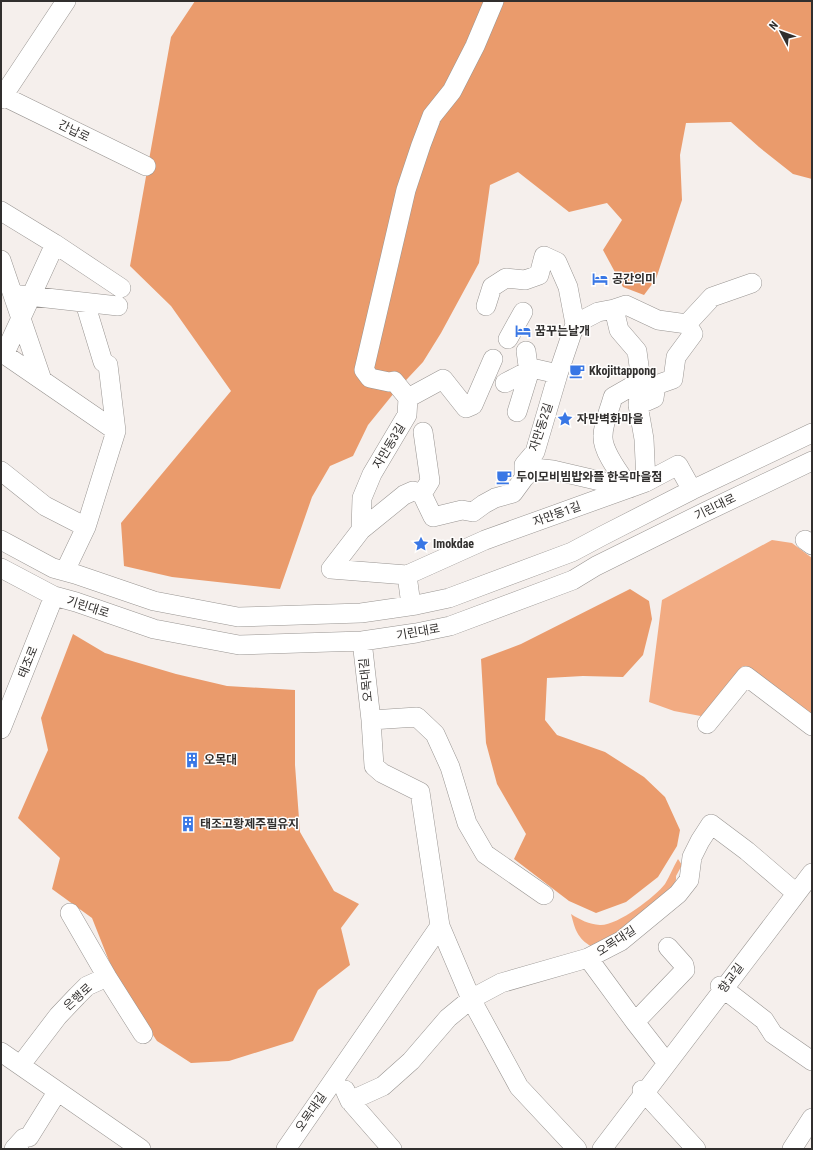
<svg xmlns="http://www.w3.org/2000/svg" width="813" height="1150" font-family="'Roboto Condensed','Noto Sans KR',sans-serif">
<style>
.green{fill:#f2ab82}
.forest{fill:#ea9b6c}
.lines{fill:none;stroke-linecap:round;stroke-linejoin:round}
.minor-casing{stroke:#999592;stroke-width:20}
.minor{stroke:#fff;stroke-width:19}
.labels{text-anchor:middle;stroke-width:3;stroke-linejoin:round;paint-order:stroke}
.street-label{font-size:12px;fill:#312f2e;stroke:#fffefd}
.poi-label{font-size:12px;font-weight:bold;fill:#312f2e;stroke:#fffefd;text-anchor:start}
</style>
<rect width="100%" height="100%" fill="#f5efec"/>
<!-- green -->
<path class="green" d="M 772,540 L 792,543 L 812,558 L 812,719 L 743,666 L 706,717 L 674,711 L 649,702 L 662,600 Z
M 678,859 L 682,865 L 676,876 L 676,880 L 670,891 L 626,929 L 592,947 C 577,938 575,929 571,914 C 580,920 589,924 600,925 C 617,926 655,897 665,884 C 670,876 673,867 678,859 Z"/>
<!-- forest -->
<path class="forest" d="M 195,1 L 812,1 L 812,179 L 793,174 L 759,147 L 731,122 L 686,123 L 680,155 L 682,200 L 656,279 L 644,295 L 623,287 L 603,250 L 622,220 L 607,203 L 569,212 L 518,172 L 490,185 L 479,263 L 441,333 L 423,362 L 394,393 L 368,425 L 353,456 L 330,466 L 312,497 L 280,589 L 172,577 L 124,566 L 121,523 L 231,391 L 171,306 L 130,266 L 171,37 Z
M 630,589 L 649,601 L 652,619 L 643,655 L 623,677 L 583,676 L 547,678 L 545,720 L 557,735 L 605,752 L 644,777 L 665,797 L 680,830 L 677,846 L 658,877 L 626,902 L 596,913 L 569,901 L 514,859 L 526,834 L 497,784 L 486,743 L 481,659 L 521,644 Z
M 73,634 L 105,653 L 176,674 L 227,686 L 295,690 L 295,765 L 300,832 L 334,891 L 359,904 L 341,928 L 350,965 L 318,990 L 293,1041 L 229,1061 L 191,1063 L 157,1041 L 117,981 L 92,918 L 52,889 L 60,858 L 18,818 L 48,750 L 41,718 Z"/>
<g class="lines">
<defs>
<path id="minor" d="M 3,96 L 146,166
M 1,99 L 66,1
M 1,211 L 55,244 L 121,288
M 1,260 L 42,380
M 20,295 L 118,306
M 486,306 L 492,287 L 506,278 L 525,280 L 539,275 L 544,256 L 557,262 L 568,287 L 575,324 L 558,374 L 535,452 L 524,465 L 524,478
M 614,309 L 626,305 L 658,320 L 687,324 L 712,297 L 752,283
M 575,324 L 598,312 L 614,309 L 619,330 L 637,351 L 641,381 L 638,405 L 644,439 L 646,482
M 508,339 L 523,312
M 1,352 L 116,431
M 4,355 L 55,244
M 505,383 L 528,371 L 536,369 L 558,374
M 408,398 L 394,381 L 389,382 L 370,378 L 364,370 L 406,190 L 421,145 L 432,116 L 452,91 L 475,46 L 494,1
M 408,398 L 443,379 L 466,408 L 473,405 L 493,359
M 638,405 L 654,398 L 656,385 L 673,379 L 676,357 L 693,334 L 687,324
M 517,412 L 529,373 L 526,351
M 1,471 L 45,506 L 86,527
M 630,488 C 621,475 602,452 603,436 C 603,423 610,409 613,397 L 641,381
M 422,494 L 433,517 L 462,510 L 473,512 L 484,504 L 495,498 L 513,493 L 524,478 L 534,468 L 553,470 L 630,488
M 422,494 L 430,481 L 423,432
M 361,530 L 362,498 L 372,474 L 407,415 L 408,398
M 1,540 L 53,568 L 75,574 L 154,601 L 238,617 L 361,613 L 416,605 L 449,598 L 572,552 L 602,536 L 692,490 L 812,433
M 805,540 L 812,545
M 1,568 L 54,596 L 76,602 L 154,629 L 239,645 L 362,641 L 416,633 L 450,626 L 573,580 L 596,566 L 703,513 L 812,461
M 331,569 L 361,530 L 404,495 L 413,491 L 422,494
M 331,569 L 407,575
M 65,571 L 86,527 L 116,431 L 108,365 L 103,362 L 85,303
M 411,605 L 407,575 L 485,540 L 646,482 L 678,465 L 692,490
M 362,641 L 371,720 L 374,766 L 382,773 L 420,792 L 440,926 L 471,999 L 519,1087 L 577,1149
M 371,720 L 417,717 L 435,734 L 450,767 L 467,823 L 485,854 L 544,895
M 707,724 L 746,676 L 812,726
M 1,729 L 54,596
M 70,913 L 107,977 L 143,1034
M 588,958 L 635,1022 L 667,1063
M 720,986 L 764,1020 L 773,1034 L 812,1061
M 635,1022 L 685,970 L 684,965 L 668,947
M 1,1052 L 141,1149
M 26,1058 L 58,1016 L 77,996 L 87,986 L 107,977
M 345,1090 L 350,1101 L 392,1149
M 642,1090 L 696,1149
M 350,1101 L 383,1086 L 411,1061 L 448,1018 L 471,999 L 501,983 L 588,958 L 621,941 L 678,894 L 689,880 L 692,857 L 700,841 L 711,824 L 747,851 L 796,893
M 14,1149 L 24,1138 L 29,1137 L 54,1097
M 286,1149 L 440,926
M 602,1149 L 812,873
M 792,1149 L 812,1118"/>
</defs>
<!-- minor casing -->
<use href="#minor" class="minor-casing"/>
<!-- minor -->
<use href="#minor" class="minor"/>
</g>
<!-- icons -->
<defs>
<symbol id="hotel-bare" viewBox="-9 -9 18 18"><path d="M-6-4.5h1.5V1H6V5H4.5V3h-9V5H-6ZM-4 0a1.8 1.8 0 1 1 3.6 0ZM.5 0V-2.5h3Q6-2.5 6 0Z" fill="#3977e5" stroke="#fffefd" stroke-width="2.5" paint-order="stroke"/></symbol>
<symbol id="cafe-bare" viewBox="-9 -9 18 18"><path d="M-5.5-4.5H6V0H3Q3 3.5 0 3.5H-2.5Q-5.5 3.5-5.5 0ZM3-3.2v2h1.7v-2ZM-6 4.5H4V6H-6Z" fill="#3977e5" stroke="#fffefd" stroke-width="2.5" paint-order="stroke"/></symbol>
<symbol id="sight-bare" viewBox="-9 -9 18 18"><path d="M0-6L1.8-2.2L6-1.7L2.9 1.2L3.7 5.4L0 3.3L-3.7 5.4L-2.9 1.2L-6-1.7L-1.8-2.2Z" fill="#3977e5" stroke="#fffefd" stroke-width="2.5" paint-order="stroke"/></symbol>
<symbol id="building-bare" viewBox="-9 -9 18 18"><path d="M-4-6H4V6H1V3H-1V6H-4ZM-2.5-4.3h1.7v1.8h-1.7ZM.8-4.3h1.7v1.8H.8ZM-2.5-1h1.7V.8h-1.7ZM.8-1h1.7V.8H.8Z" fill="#3977e5" stroke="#fffefd" stroke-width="2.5" paint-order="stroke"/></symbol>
</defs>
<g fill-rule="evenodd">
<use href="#hotel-bare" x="589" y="268" width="22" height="22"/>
<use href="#hotel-bare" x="512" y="320" width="22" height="22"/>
<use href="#cafe-bare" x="566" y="360" width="22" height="22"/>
<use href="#sight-bare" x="554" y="408" width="22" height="22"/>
<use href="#cafe-bare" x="493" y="466" width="22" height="22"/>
<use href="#sight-bare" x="410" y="533" width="22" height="22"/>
<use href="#building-bare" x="181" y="749" width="22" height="22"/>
<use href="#building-bare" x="177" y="813" width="22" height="22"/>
</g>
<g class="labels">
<!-- street labels -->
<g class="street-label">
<text transform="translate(74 131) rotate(26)" y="4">간납로</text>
<text transform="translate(541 427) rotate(-72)" y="4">자만동2길</text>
<text transform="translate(389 446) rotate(-59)" y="4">자만동3길</text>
<text transform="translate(715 507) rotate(-26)" y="4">기린대로</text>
<text transform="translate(557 514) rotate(-20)" y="4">자만동1길</text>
<text transform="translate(88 607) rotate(18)" y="4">기린대로</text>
<text transform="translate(418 632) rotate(-10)" y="4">기린대로</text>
<text transform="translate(28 662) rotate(-68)" y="4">태조로</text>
<text transform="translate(366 680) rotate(-96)" y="4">오목대길</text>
<text transform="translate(616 941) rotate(-33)" y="4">오목대길</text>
<text transform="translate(731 978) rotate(-53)" y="4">향교길</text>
<text transform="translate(78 997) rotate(-42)" y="4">은행로</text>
<text transform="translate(311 1112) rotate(-55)" y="4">오목대길</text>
</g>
<!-- poi labels -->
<g class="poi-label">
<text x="612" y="283">공간의미</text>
<text x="535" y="335">꿈꾸는날개</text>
<text x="589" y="375">Kkojittappong</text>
<text x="577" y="423">자만벽화마을</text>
<text x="516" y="481">두이모비빔밥와플 한옥마을점</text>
<text x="433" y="548">Imokdae</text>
<text x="204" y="764">오목대</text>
<text x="200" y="828">태조고황제주필유지</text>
</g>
</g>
<!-- border -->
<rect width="813" height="1150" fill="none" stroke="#312f2e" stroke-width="4"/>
<!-- north arrow -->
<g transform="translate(781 32) rotate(311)" stroke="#fffefd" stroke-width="3" paint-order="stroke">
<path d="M0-3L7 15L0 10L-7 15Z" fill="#312f2e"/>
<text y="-6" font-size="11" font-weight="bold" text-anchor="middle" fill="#312f2e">N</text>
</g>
</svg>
